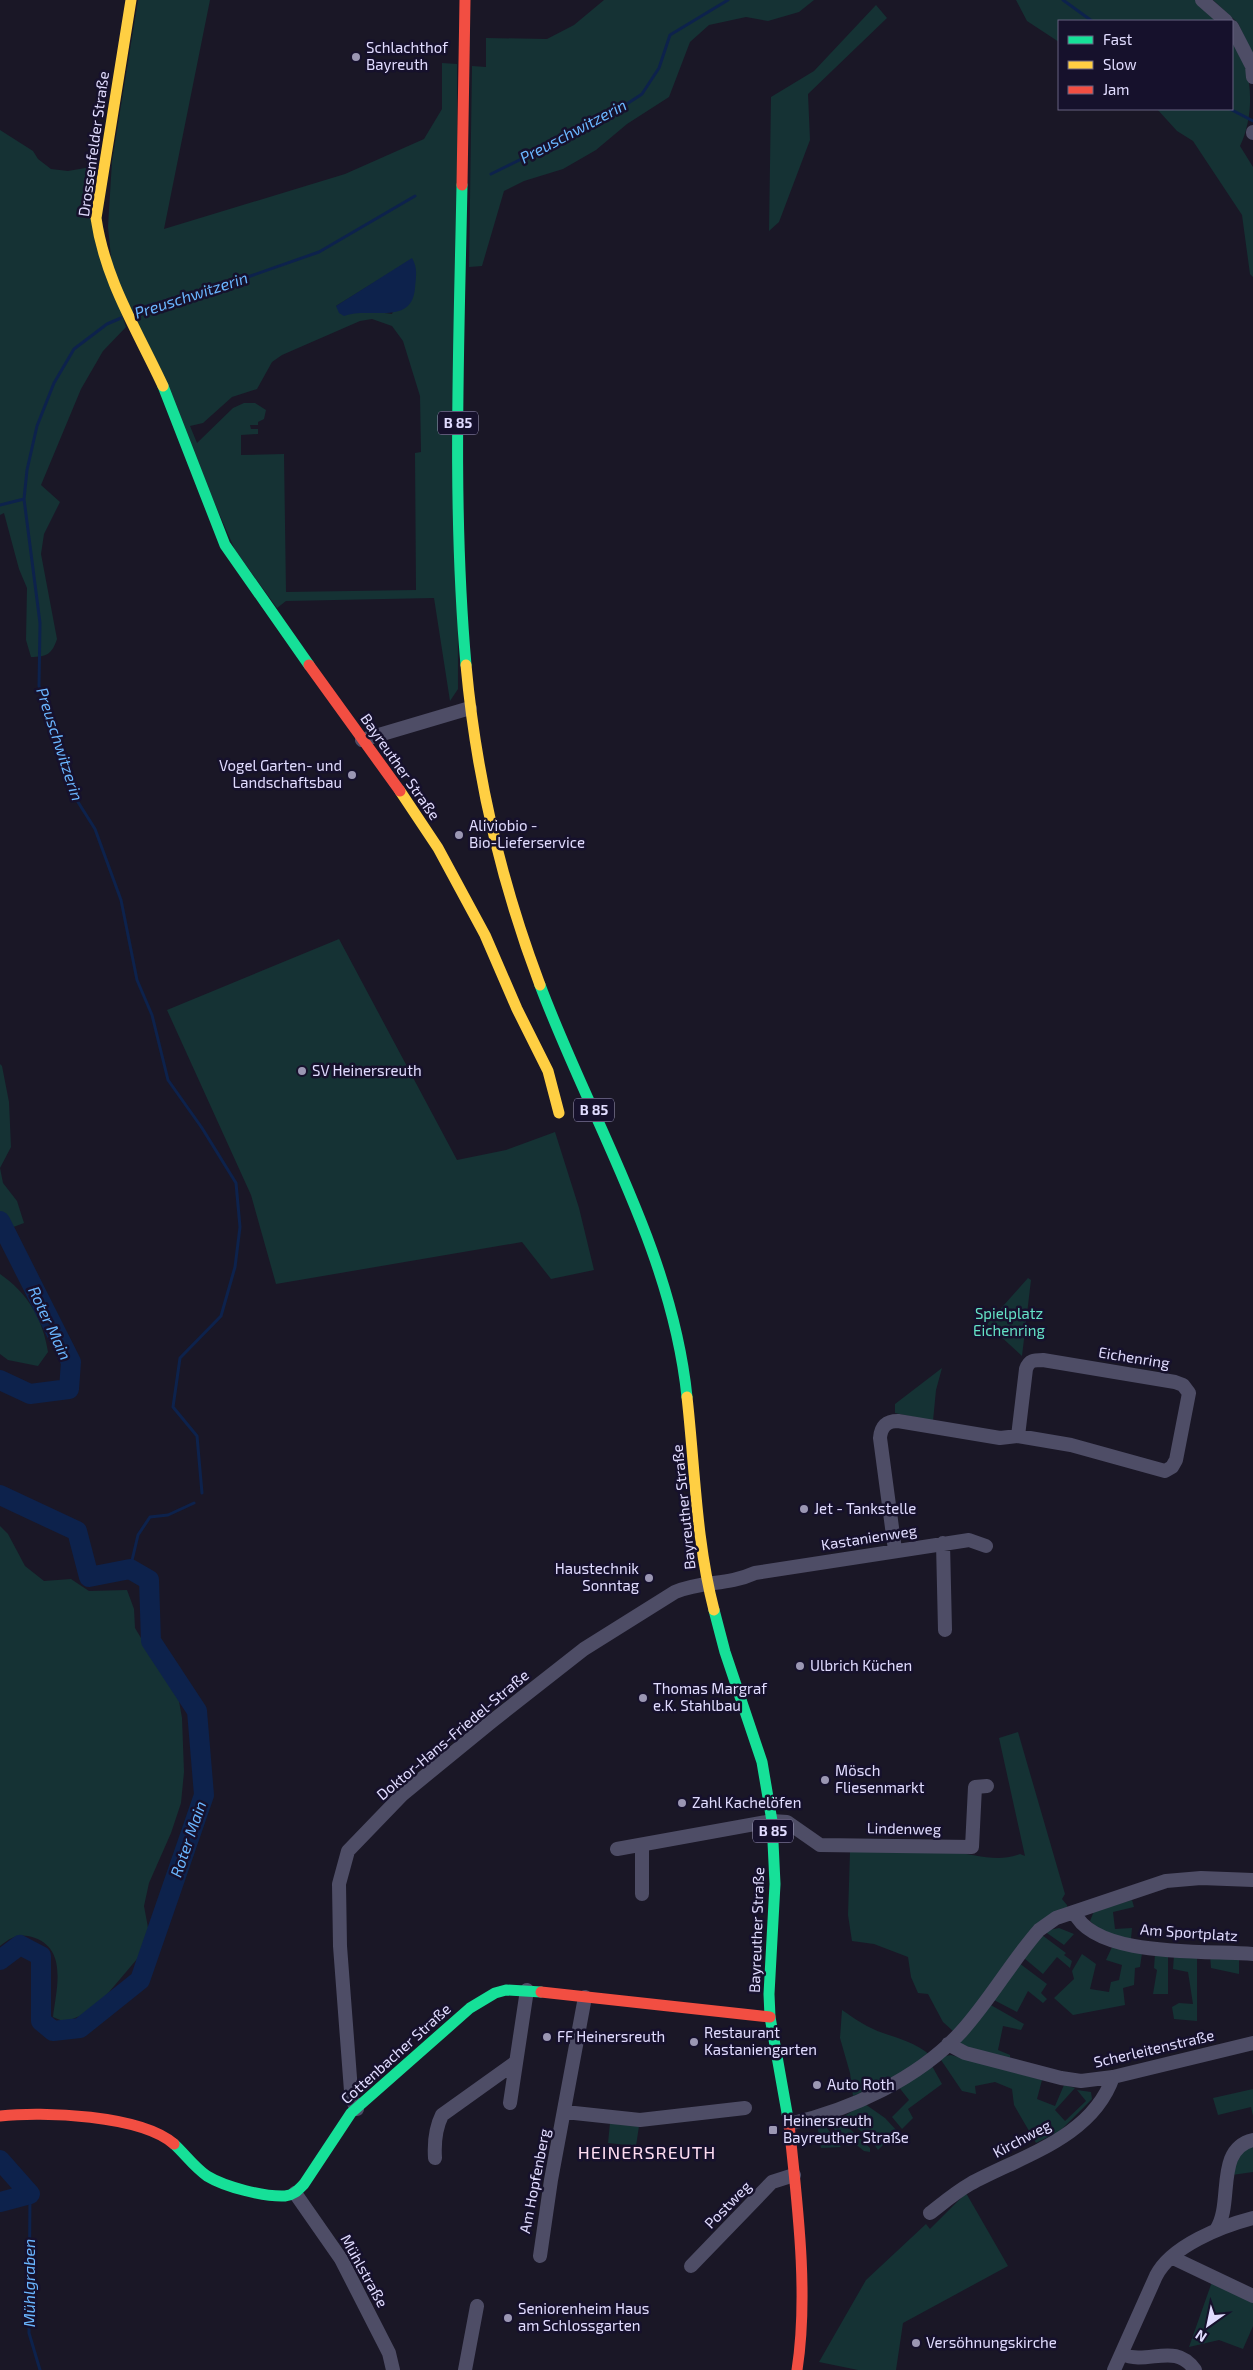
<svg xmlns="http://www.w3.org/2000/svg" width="1253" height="2370" font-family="'Exo 2',sans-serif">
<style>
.green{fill:#153234;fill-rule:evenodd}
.water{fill:#0d224c}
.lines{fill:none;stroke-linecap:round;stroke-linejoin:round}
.stream{stroke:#0d224c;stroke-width:3}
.river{stroke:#0d224c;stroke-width:20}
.street{stroke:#4e4d66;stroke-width:14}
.fast{stroke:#16e098;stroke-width:11}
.slow{stroke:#ffcf43;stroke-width:11}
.jam{stroke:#f24e42;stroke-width:11}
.poi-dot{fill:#9b97b3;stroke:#16112c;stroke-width:2}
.labels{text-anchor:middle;stroke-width:5;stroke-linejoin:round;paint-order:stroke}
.shield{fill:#16112c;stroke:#a49fc0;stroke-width:1}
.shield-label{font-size:14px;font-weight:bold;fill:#e1dcff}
.poi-label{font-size:15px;fill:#e1dcff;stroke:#16112c;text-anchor:start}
.street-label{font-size:15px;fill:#e1dcff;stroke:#16112c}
.park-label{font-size:15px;fill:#65e3c7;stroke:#16112c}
.water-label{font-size:16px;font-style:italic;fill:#6ab6ff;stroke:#16112c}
.quarter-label{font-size:18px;letter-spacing:1px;fill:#ffdef2;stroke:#16112c}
</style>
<rect width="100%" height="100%" fill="#1a1726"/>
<!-- green -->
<path class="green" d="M 138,0 L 210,0 L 164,229 L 345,174 L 424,139 L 442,109 L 442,63 L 457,64 L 458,689 L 450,701 L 434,598 L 286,601 L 277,608 L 235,550 L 112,267 L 108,227 L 112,161 ZM 412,259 L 392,314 C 372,311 355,313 336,306 ZM 372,319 L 392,326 L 403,341 L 420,396 L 421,452 L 415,453 L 416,590 L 286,592 L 284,454 L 241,455 L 241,435 L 258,434 L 258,429 L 251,429 L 250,425 L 258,425 L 258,422 L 264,419 L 266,410 L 255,403 L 244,403 L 233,408 L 197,443 L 190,426 L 203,423 L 232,397 L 257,389 L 272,362 L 282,355 L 360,321 Z
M 604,0 L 814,0 L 799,12 L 768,21 L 746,17 L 709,25 L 690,42 L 669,97 L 627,124 L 596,150 L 563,169 L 524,181 L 504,191 L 482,266 L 469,267 L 472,66 L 486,67 L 486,38 L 547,39 L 574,25 Z
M 1016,0 L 1196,0 L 1217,21 L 1059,21 L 1059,42 L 1027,21 Z
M 1213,0 L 1253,0 L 1253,55 L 1238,23 Z
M 876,5 L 887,18 L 808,94 L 810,140 L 779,222 L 769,231 L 771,97 L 814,71 Z
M 1232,40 C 1236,49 1243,59 1246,68 C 1253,94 1251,123 1240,146 L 1253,167 L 1253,277 L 1250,274 L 1242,215 L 1193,141 L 1177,131 L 1157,109 L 1232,109 Z
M 0,130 L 33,151 L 38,159 L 51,169 L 68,171 L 91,167 L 91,221 L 126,327 L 103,351 L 81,389 L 41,485 L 60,502 L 44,534 L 41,554 L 57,639 C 52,654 47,657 31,657 L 26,640 L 27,588 L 19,569 L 4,513 L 0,515 Z
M 339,939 L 457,1160 L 506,1150 L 555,1132 L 579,1208 L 594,1270 L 551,1279 L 522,1242 L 276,1284 L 251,1195 L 167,1010 Z
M 0,1064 L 2,1066 L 9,1102 L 11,1147 L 0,1168 L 3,1183 L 17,1201 L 24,1223 L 0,1232 Z
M 0,1274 C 28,1293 43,1320 48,1352 L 38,1366 L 8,1360 L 0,1354 Z
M 1028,1278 L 1031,1280 L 1022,1356 L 987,1324 Z
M 942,1368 L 936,1390 L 933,1421 L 895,1413 L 895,1404 Z
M 0,1526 L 8,1534 L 25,1566 L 44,1581 L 71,1579 L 89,1591 L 127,1590 L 134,1609 L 135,1628 L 141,1638 L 151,1645 L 156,1660 L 166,1672 L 179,1701 L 182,1718 L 184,1772 L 181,1803 L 171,1833 L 149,1883 L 144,1906 L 149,1933 L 143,1952 L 98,2005 L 87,2013 L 65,2022 L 53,2017 C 56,1991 68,1950 35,1938 C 19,1933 13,1936 0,1946 Z
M 1018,1732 L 1065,1894 L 1062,1899 L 1067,1905 L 1068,1911 L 1055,1916 L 971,2017 L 953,2031 L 943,2022 L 928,1994 L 918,1993 L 911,1977 L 908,1957 L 874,1944 L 852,1941 L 848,1915 L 850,1852 L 858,1850 C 889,1850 920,1850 951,1852 C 976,1854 996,1863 1020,1854 L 1025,1856 L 999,1738 Z
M 1132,1900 L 1134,1907 L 1113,1912 L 1115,1929 L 1132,1928 L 1131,1939 L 1103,1933 L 1090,1921 L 1094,1911 Z
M 1059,1928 L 1074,1934 L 1064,1945 L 1044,1931 Z
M 1042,1935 L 1066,1953 L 1064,1955 L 1072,1961 L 1070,1968 L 1057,1957 L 1043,1974 L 1024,1958 Z
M 1112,1947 L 1142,1953 L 1140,1967 L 1135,1968 L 1134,1985 L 1123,1988 L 1125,2005 L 1073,2015 L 1054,1998 L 1074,1979 L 1072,1971 L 1082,1954 L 1096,1964 L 1090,1989 L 1109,1992 L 1111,1982 L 1119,1980 L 1122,1965 L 1106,1960 Z
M 1155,1954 L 1168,1955 L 1168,1994 L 1153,1994 L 1157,1970 L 1154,1968 Z
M 1197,1954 L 1197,2021 L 1174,2019 L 1172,2007 L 1179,2003 L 1193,2004 L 1188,1972 L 1173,1969 L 1174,1955 Z
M 1210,1954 L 1239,1958 L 1239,1974 L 1211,1968 Z
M 1019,1963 L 1047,1984 L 1041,1993 L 1047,1999 L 1043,2003 L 1028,1991 L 1017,2012 L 992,1999 Z
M 989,2004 L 1024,2024 L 1021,2030 L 1003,2026 L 998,2050 L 1010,2055 L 1010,2060 L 970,2049 L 957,2041 Z
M 842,2010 C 855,2019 868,2028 883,2033 C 901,2039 915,2043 930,2055 L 889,2081 L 853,2096 L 850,2073 L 840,2038 Z
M 951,2055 L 1042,2080 L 1037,2099 L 1055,2106 L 1064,2085 L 1075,2088 L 1055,2110 L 1065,2121 L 1086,2101 L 1077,2090 L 1091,2092 L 1092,2099 L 1060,2131 L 1036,2143 L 1014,2105 L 1012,2089 L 995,2082 L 975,2086 L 976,2094 L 962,2091 L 939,2057 Z
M 932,2066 L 942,2084 L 908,2109 L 913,2118 L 902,2129 L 892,2117 L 909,2100 L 898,2086 Z
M 1253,2089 L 1253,2116 L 1251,2107 L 1218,2115 L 1213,2098 Z
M 865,2104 L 885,2118 L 897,2131 L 878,2150 L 869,2137 L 842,2117 Z
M 832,2119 L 851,2130 L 870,2148 L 870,2152 L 864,2151 L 854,2143 L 848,2146 L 827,2120 Z
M 824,2120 L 824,2124 L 841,2147 L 821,2148 L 817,2124 Z
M 610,2123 L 639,2126 L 636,2146 L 608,2143 Z
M 1253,2144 L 1253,2172 L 1232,2175 L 1235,2157 Z
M 966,2193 L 1008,2266 L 903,2323 L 896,2370 L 858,2370 L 819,2362 L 866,2280 L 926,2224 L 930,2229 Z
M 1214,2276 L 1253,2296 L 1253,2326 L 1243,2349 L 1219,2340 L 1189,2347 Z"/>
<!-- water -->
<path class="water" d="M 412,258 C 418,268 416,277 415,288 C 412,327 369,306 344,316 L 339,313 L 336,306 Z"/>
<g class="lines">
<!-- stream -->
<path class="stream" d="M 1063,0 L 1092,21
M 1230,109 L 1253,121
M 491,174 L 607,117 L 642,94 L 659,68 L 670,35 L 728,0
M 134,312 L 147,306 L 239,280 L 319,252 L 415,196
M 121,318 L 107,324 L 74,349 L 54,383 L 37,426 L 27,470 L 24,499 L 40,623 L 39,686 L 78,802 L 95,829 L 121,900 L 137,980 L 152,1015 L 168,1080 L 202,1128 L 236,1183 L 240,1227 L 235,1267 L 221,1316 L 180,1358 L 173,1407 L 197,1436 L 202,1493
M 0,505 L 24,499
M 130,1569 L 138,1535 L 150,1517 L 168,1515 L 194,1503
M 30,2194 L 29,2333 L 40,2370"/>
<!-- river -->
<path class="river" d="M 0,1221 L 71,1362 L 69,1389 L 30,1394 L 0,1380
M 0,1495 L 77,1531 L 89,1577 L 130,1569 L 149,1580 L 151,1641 L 197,1711 L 204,1795 L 140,1980 L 80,2028 L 53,2031 L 41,2021 L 41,1956 L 20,1945 L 0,1960
M 0,2160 L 30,2194 L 0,2202"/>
<!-- street -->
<path class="street" d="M 1202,0 L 1226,21
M 1232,27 L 1252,66 L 1253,77
M 1253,132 L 1253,133
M 362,740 L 470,708
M 943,1543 L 945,1630
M 895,1550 L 880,1438 C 881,1426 887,1421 898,1421 L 1000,1438 L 1018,1436 L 1071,1445 L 1165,1471 L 1172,1467 L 1176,1460 L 1189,1393 L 1183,1385 L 1175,1382 L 1043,1360 C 1034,1360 1029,1360 1026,1369 L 1018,1436
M 642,1846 L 642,1894
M 617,1849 L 772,1821 L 787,1822 L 820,1845 L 972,1847 L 975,1787 L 987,1786
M 1074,1912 C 1095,1959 1210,1950 1253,1954
M 948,2044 L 965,2053 L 1061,2078 L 1081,2081 L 1113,2077 L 1253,2043
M 510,2103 L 527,1990
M 357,2109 L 352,2099 L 351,2091 L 340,1946 L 339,1884 L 348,1851 L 403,1794 L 491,1722 L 584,1649 L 675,1592 C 704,1580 726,1586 755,1573 L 969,1540 L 986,1546
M 565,2112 L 640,2120 L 745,2108
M 789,2124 C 850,2110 918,2079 961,2032 C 990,2000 1011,1962 1039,1930 L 1056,1918 L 1166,1881 L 1201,1878 L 1253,1880
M 435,2158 C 434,2142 435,2129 442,2115 L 516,2062
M 295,2193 L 341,2259 L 389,2353 L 393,2370
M 930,2213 C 943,2203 956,2192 970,2184 C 1021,2156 1092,2138 1113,2077
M 1216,2230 C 1234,2204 1214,2149 1253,2140
M 540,2256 L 551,2180 L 585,1997
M 1171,2257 L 1253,2296
M 691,2266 L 772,2182 L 794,2175
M 1122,2354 C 1148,2366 1175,2341 1195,2370
M 465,2370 L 477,2306
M 1114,2370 L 1156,2276 C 1171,2246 1222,2226 1253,2218"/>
<!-- fast -->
<path class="fast" d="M 462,185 C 459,345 452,505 466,665
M 163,386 L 225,545 L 309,665
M 540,985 C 591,1121 672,1250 687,1397
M 714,1610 L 725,1652 L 762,1762 L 772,1821 L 775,1884 L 769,1994 L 770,2017 L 789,2124
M 174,2144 C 185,2154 194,2167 207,2176 C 225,2187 264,2197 285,2196 C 294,2195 298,2190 304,2184 L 351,2113 L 470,2008 L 495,1993 L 506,1990 L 541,1992"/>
<!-- slow -->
<path class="slow" d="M 131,0 L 96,218 C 105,280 137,330 163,386
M 466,665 C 476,775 501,882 540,985
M 400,791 L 438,848 L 485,935 L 517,1009 L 548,1071 L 559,1113
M 687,1397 C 695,1468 696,1541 714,1610"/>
<!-- jam -->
<path class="jam" d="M 462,185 L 465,0
M 309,665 L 400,791
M 541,1992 L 770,2017
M 0,2116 C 42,2111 141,2115 174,2144
M 789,2124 C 797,2202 809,2293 797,2370"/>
</g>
<!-- markers -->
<g class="poi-dot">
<circle cx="356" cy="57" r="5"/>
<circle cx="352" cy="775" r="5"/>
<circle cx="459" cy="835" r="5"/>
<circle cx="302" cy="1071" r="5"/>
<circle cx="804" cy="1509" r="5"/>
<circle cx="649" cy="1578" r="5"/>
<circle cx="800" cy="1666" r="5"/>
<circle cx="643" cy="1698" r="5"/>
<circle cx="825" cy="1780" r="5"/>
<circle cx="682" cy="1803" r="5"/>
<circle cx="547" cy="2037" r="5"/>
<circle cx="694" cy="2042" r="5"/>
<circle cx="817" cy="2085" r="5"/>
<rect x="768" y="2125" width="10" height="10" rx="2.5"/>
<circle cx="508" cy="2318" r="5"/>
<circle cx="916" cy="2343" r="5"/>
</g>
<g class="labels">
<!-- shield labels -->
<g class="shield">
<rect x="438" y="411.5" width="40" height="23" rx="4"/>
<rect x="574" y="1098.5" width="40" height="23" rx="4"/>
<rect x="753" y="1819.5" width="40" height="23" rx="4"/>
</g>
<g class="shield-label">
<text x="458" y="428">B 85</text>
<text x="594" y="1115">B 85</text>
<text x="773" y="1836">B 85</text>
</g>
<!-- poi labels -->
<g class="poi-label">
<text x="366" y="53">Schlachthof<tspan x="366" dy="17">Bayreuth</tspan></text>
<text x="342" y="771" text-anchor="end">Vogel Garten- und<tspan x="342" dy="17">Landschaftsbau</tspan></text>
<text x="469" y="831">Aliviobio -<tspan x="469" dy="17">Bio-Lieferservice</tspan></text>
<text x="312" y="1076">SV Heinersreuth</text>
<text x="814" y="1514">Jet - Tankstelle</text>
<text x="639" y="1574" text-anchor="end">Haustechnik<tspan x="639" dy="17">Sonntag</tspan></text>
<text x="810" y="1671">Ulbrich Küchen</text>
<text x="653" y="1694">Thomas Margraf<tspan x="653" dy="17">e.K. Stahlbau</tspan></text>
<text x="835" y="1776">Mösch<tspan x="835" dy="17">Fliesenmarkt</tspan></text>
<text x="692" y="1808">Zahl Kachelöfen</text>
<text x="704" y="2038">Restaurant<tspan x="704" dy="17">Kastaniengarten</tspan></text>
<text x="557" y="2042">FF Heinersreuth</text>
<text x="827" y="2090">Auto Roth</text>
<text x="783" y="2126">Heinersreuth<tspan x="783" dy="17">Bayreuther Straße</tspan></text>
<text x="518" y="2314">Seniorenheim Haus<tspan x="518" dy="17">am Schlossgarten</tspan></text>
<text x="926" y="2348">Versöhnungskirche</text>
</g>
<!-- street labels -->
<g class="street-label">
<text transform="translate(94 144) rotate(-82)" y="5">Drossenfelder Straße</text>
<text transform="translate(400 767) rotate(55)" y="5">Bayreuther Straße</text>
<text transform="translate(1134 1358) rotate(9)" y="5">Eichenring</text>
<text transform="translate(684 1507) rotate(-96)" y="5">Bayreuther Straße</text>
<text transform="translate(869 1538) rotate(-9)" y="5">Kastanienweg</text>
<text transform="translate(453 1735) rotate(-40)" y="5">Doktor-Hans-Friedel-Straße</text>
<text transform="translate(904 1829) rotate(1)" y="5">Lindenweg</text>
<text transform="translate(757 1930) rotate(-88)" y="5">Bayreuther Straße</text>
<text transform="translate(1189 1933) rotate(4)" y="5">Am Sportplatz</text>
<text transform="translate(1154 2049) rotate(-13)" y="5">Scherleitenstraße</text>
<text transform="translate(396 2054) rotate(-42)" y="5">Cottenbacher Straße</text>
<text transform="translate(1022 2139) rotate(-28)" y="5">Kirchweg</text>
<text transform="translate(535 2181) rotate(-79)" y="5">Am Hopfenberg</text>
<text transform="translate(728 2205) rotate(-46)" y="5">Postweg</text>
<text transform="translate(364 2271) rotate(61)" y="5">Mühlstraße</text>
</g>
<!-- park labels -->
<g class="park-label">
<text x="1009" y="1319">Spielplatz<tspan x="1009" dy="17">Eichenring</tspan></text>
</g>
<!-- water labels -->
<g class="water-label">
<text transform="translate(573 131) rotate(-28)" y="6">Preuschwitzerin</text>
<text transform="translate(191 295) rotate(-18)" y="6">Preuschwitzerin</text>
<text transform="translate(60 744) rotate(72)" y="6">Preuschwitzerin</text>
<text transform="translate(50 1323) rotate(65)" y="6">Roter Main</text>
<text transform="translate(188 1839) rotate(-71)" y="6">Roter Main</text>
<text transform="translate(29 2283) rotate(-90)" y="6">Mühlgraben</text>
</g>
<!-- quarter labels -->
<g class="quarter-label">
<text x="647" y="2159">HEINERSREUTH</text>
</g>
</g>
<!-- legend -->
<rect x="1058" y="20" width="175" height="90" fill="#16112c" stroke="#676280"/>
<rect x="1068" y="36" width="25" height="8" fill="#16e098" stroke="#676280"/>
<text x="1103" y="45" font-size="15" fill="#e1dcff">Fast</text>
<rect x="1068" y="61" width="25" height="8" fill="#ffcf43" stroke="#676280"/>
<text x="1103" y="70" font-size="15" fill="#e1dcff">Slow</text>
<rect x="1068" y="86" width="25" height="8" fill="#f24e42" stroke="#676280"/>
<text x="1103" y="95" font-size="15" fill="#e1dcff">Jam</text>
<!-- north arrow -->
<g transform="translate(1208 2325) rotate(213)" stroke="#16112c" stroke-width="4" paint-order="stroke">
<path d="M0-4L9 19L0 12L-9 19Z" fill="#e1dcff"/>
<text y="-8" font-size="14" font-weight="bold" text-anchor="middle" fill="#e1dcff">N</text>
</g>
</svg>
